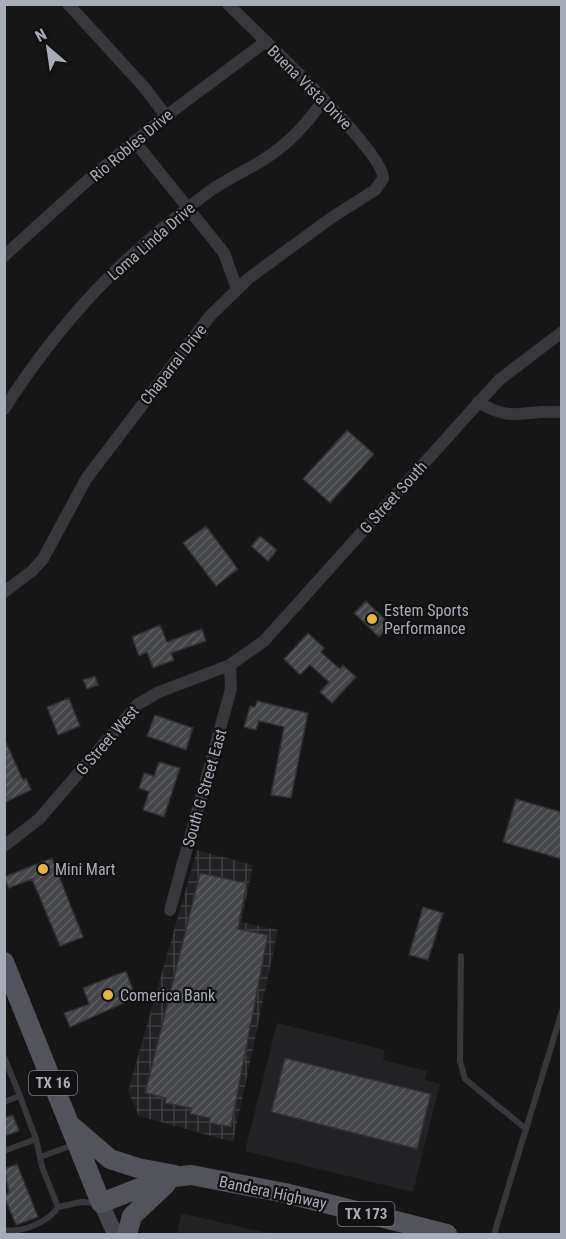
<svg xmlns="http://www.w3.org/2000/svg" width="566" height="1239" font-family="'Roboto Condensed',sans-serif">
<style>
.built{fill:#222224}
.industrial{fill:url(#industrial-grid)}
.building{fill:url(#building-hatch);stroke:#303033;stroke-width:1.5}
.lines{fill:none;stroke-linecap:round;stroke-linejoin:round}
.lane{stroke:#37373c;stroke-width:6}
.street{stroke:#37373c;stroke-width:12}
.secondary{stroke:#45464c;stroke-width:16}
.primary{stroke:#53545b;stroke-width:20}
.poi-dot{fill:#e6b33f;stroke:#111112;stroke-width:2}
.labels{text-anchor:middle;stroke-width:4.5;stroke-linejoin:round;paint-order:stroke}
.shield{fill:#111112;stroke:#7b7e85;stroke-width:1.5}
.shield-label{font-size:15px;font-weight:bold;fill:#a8acb6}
.street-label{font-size:16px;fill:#a8acb6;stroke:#111112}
.poi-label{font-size:16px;fill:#a8acb6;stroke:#111112;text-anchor:start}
</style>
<defs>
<pattern id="industrial-grid" width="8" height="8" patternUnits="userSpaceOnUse" patternTransform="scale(1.5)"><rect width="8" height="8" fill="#222224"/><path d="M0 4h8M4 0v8" fill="none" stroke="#3f3f42"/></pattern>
<pattern id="building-hatch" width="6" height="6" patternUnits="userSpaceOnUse" patternTransform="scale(1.5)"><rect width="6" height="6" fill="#45464a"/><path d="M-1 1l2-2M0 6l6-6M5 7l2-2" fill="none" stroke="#5d5e62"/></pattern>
</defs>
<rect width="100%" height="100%" fill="#161617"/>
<!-- built -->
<path class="built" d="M 277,1023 L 385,1050 L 383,1060 L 427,1071 L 425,1080 L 440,1084 L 413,1192 L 245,1151 Z
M 181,1213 L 271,1234 L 177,1234 Z"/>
<!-- industrial -->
<path class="industrial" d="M 197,850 L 253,865 L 241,922 L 278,930 L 233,1142 L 139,1116 L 128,1091 Z"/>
<!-- building -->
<path class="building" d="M 347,430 L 374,454 L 330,503 L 303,479 Z
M 206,526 L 238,569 L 216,586 L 183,543 Z
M 260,536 L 277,550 L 268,561 L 251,546 Z
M 366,601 L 391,625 L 379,637 L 354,613 Z
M 160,625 L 167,642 L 202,629 L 206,641 L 171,653 L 174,660 L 153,668 L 147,652 L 139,656 L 132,637 Z
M 308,633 L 324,648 L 321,652 L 340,669 L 343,665 L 356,677 L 332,703 L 320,692 L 329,682 L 310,665 L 300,675 L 284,659 Z
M 95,676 L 98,685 L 87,689 L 83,680 Z
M 69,698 L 80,726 L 58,735 L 47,707 Z
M 257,701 L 308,713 L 291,798 L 271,795 L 284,727 L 259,721 L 256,730 L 244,727 L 250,706 L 255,707 Z
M 155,715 L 193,728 L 186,750 L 147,736 Z
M 4,738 L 23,780 L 26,778 L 31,790 L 4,803 Z
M 159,762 L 180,768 L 164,817 L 143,810 L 149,792 L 139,788 L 144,773 L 154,776 Z
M 516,799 L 561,812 L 561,859 L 503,842 Z
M 52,858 L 83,937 L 60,946 L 32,879 L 9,888 L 4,877 Z
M 200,873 L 247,883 L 238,929 L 268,935 L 231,1127 L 209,1123 L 210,1118 L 190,1114 L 191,1108 L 165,1103 L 166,1098 L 145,1093 Z
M 423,907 L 443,913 L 428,960 L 409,955 Z
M 126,971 L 133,990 L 130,992 L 133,999 L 70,1027 L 64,1013 L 89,1004 L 83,988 Z
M 285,1058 L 431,1094 L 417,1149 L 271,1112 Z
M 13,1115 L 19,1131 L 4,1136 L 4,1118 Z
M 17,1164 L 38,1217 L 16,1225 L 4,1196 L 9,1192 L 4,1169 Z"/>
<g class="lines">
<!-- lane -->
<path class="lane" d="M 461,956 L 460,1061 L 465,1079 L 526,1129
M 4,1057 L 20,1096 L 4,1102
M 36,1139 L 42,1167 L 58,1207 L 81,1202 L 96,1203
M 4,1151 L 36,1139 L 20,1096
M 40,1157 L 73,1145
M 4,1230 C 22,1233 49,1222 58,1207
M 494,1234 L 562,1011"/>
<!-- street -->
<path class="street" d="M 68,4 L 144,87 L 166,116
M 135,142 L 224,253 L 237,289
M 4,256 L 88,180 L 166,116 L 265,42
M 478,402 C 514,424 524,409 562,412
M 4,409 C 62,319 124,254 210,191 C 228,178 248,170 266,158 C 288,144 309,122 323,100
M 4,592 L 32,571 L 43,559 L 86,479 L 210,316 L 249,278 L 331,218 L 375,190 L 383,179 C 387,153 252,29 228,4
M 4,846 L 39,819 L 138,704 L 159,692 L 230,665 L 264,641 L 499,380 L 562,332
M 170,910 L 231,689 L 230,665"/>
<!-- secondary -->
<path class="secondary" d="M 101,1203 L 115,1234"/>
<!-- primary -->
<path class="primary" d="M 4,962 L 101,1203 L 165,1178 L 191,1175 L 285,1193 L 447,1234
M 74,1128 L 110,1159 L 138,1168 L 175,1175
M 127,1234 L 132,1216 L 166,1184"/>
</g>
<!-- markers -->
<g class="poi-dot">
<circle cx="372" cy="619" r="6"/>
<circle cx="43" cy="869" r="6"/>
<circle cx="108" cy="995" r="6"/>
</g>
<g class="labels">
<!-- shield labels -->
<g class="shield">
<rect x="29" y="1071" width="48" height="24" rx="4.5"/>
<rect x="337.5" y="1202" width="57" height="24" rx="4.5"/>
</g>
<g class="shield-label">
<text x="53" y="1088">TX 16</text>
<text x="366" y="1219">TX 173</text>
</g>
<!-- street labels -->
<g class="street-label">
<text transform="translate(310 87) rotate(45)" y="6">Buena Vista Drive</text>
<text transform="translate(131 145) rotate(-40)" y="6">Rio Robles Drive</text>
<text transform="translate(151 241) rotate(-41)" y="6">Loma Linda Drive</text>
<text transform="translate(173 364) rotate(-52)" y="6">Chaparral Drive</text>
<text transform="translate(393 497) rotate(-48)" y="6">G Street South</text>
<text transform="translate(107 740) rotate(-49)" y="6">G Street West</text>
<text transform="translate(204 788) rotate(-74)" y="6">South G Street East</text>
<text transform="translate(273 1192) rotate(12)" y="6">Bandera Highway</text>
</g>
<!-- poi labels -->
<g class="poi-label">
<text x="384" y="616">Estem Sports<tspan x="384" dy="18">Performance</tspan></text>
<text x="55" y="875">Mini Mart</text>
<text x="120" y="1001">Comerica Bank</text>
</g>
</g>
<!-- border -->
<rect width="566" height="1239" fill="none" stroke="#a8acb6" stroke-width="12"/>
<!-- north arrow -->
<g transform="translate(48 48) rotate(331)" stroke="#111112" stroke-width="4.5" paint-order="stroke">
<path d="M0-4.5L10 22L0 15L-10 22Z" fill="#a8acb6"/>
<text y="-9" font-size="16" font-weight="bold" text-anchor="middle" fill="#a8acb6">N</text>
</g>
</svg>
